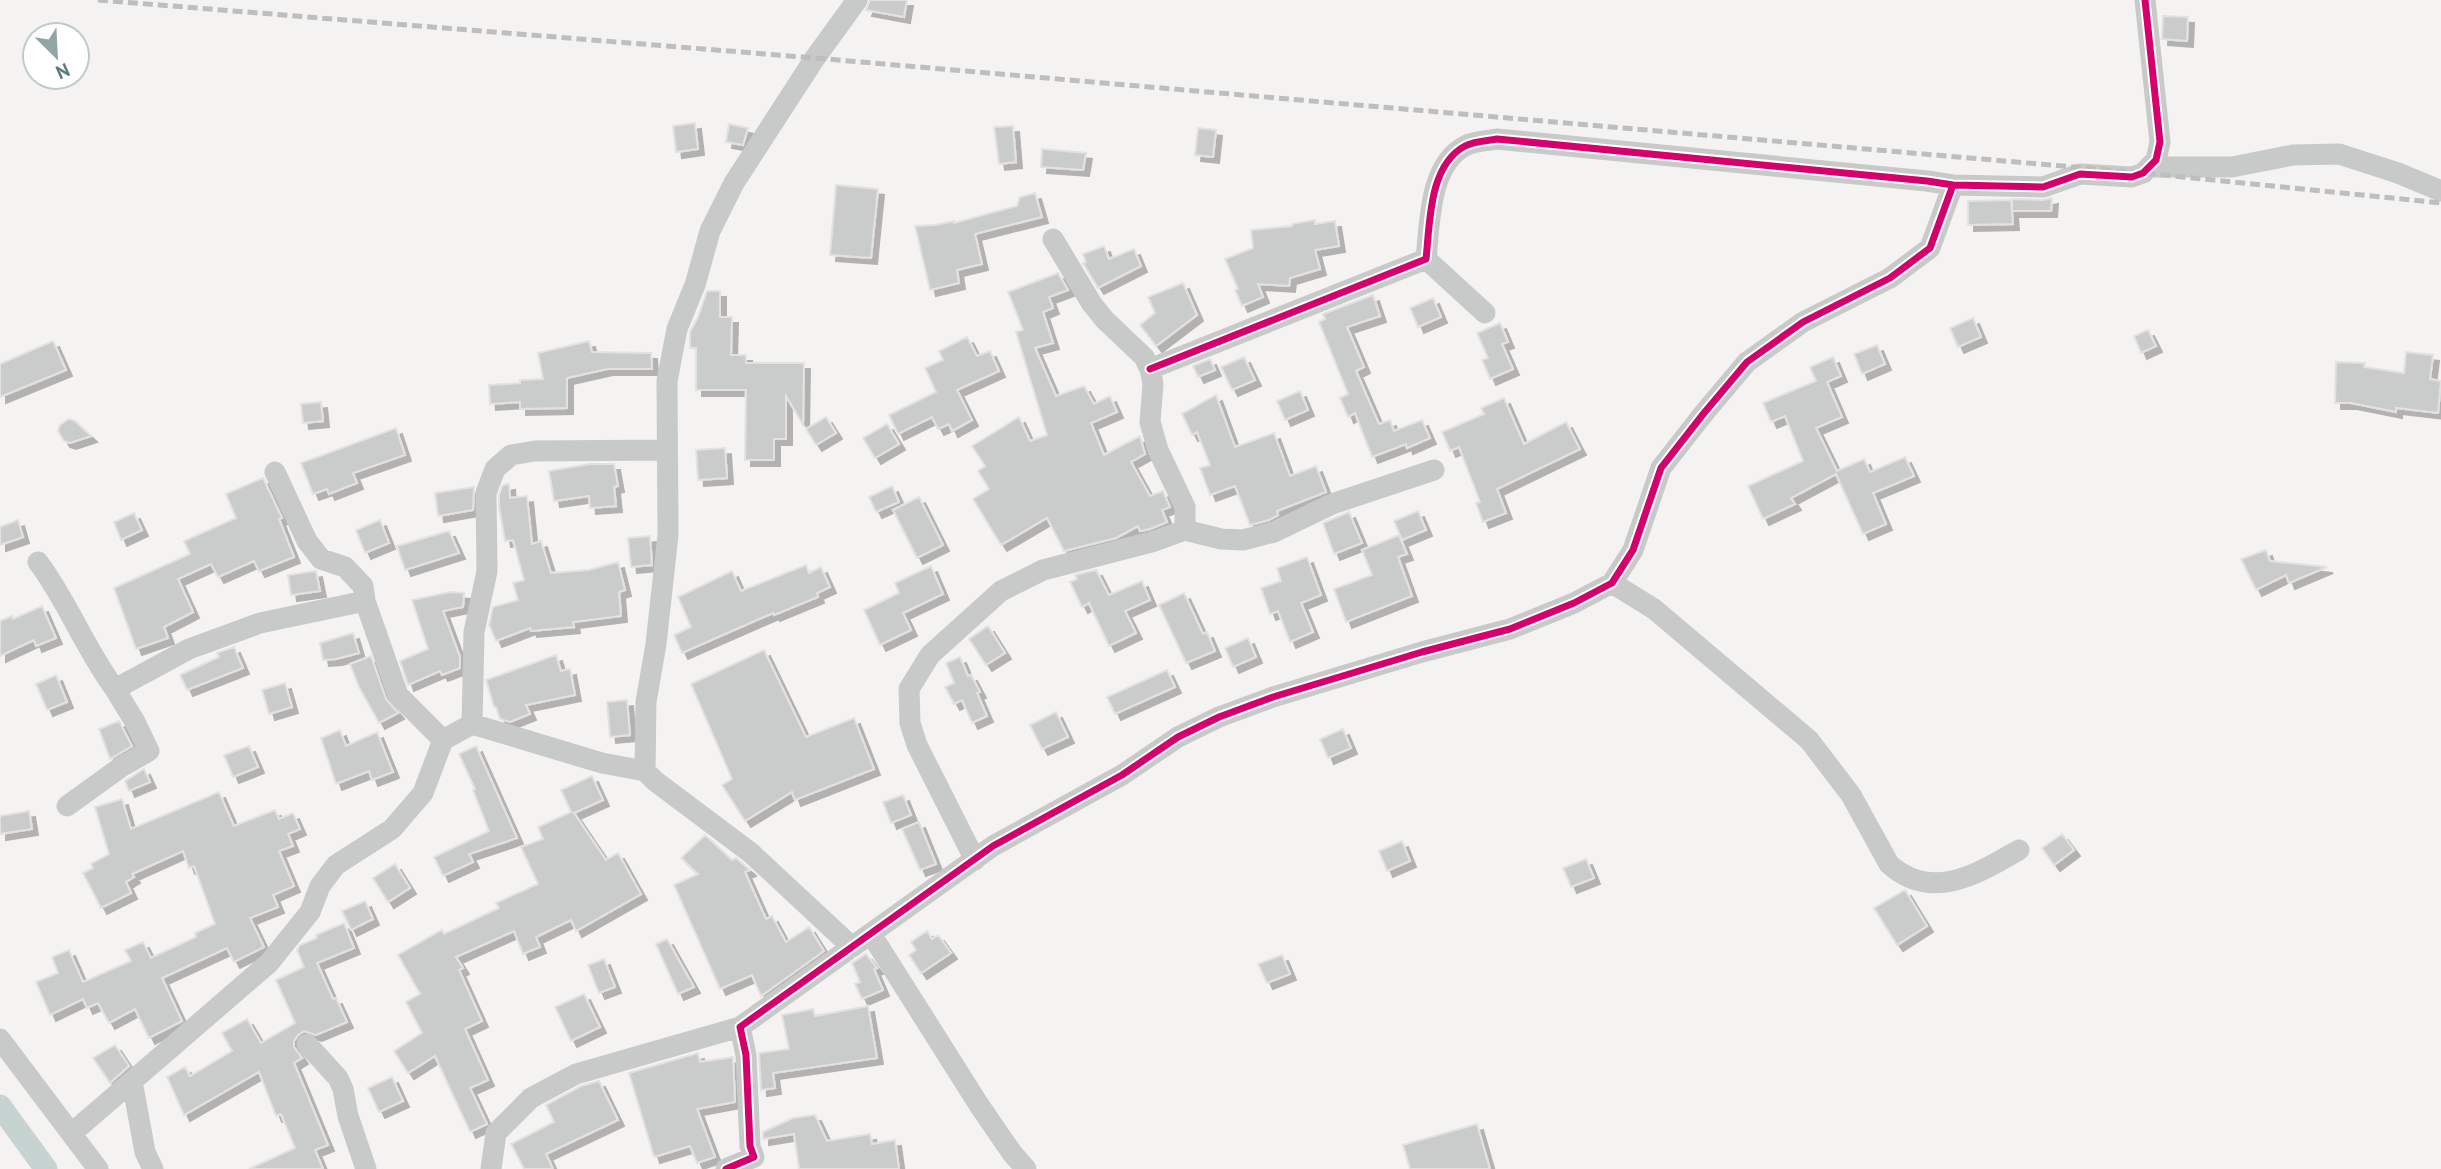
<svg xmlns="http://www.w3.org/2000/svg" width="2441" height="1169" font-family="'PT Sans',sans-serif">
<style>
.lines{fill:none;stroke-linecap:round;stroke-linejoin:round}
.canal{stroke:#c6d3d1;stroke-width:23}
.building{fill:#cacccb;stroke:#e3e2e1;stroke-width:2;filter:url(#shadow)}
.street{stroke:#c8c9c9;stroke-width:21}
.rail{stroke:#bcbebf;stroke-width:5;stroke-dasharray:10 5;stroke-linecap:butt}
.cycleway-casing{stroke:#fff;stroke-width:11}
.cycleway{stroke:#d6006c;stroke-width:7}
</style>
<defs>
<filter id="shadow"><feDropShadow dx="6" dy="6" stdDeviation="0" flood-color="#0004"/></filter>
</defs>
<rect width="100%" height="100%" fill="#f4f3f1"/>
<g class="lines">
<!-- canal -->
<path class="canal" d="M 0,1106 L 46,1169"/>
</g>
<!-- building -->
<path class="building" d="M 870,0 L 907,0 L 904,17 L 866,10 Z
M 2163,16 L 2188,17 L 2187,41 L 2162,39 Z
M 695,123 L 698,149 L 676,152 L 673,126 Z
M 729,124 L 748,128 L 743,145 L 726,142 Z
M 1013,126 L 1016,162 L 999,164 L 994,127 Z
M 1198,128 L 1216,130 L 1213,157 L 1195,155 Z
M 1042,149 L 1086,153 L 1083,170 L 1041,167 Z
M 836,185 L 878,189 L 871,258 L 830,255 Z
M 1035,193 L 1042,217 L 975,234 L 982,264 L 957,270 L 959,283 L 930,290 L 915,226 L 935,225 L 954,221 L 954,223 L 1017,206 L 1020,197 Z
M 2052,198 L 2051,211 L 2012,211 L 2012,199 L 2043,200 Z
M 2011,200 L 2013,224 L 1968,225 L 1968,201 Z
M 1315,220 L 1315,224 L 1335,221 L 1339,246 L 1315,250 L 1320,269 L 1290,278 L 1289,286 L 1258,284 L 1263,297 L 1242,306 L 1235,290 L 1238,289 L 1225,259 L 1253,248 L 1251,230 L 1292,226 L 1292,224 Z
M 1104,246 L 1109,259 L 1134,249 L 1141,266 L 1098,288 L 1083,263 L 1086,262 L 1083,254 Z
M 1058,273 L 1068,290 L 1049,297 L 1053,308 L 1043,312 L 1053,343 L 1035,348 L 1056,396 L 1084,386 L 1094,404 L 1110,396 L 1117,412 L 1091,423 L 1104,455 L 1140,436 L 1145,454 L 1131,462 L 1150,496 L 1163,491 L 1170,507 L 1162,510 L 1167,522 L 1150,529 L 1140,531 L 1138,526 L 1116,538 L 1064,551 L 1047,518 L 1001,545 L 973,499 L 989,489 L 978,471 L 985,466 L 972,446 L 1019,417 L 1030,441 L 1047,435 L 1016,332 L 1023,330 L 1008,292 Z
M 1183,283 L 1197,315 L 1156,346 L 1140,325 L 1155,313 L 1148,297 Z
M 707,291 L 720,291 L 720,317 L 732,317 L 731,355 L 746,355 L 746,363 L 804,363 L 803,425 L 786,396 L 786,439 L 774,439 L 774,460 L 745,460 L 746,390 L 696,390 L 696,348 L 690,348 L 690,332 L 698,317 Z
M 1373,295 L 1380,316 L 1347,327 L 1364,367 L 1356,371 L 1379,424 L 1390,420 L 1394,431 L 1422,420 L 1430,438 L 1407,448 L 1406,444 L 1372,457 L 1355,413 L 1348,417 L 1340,398 L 1348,394 L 1319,322 L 1325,319 L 1323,314 Z
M 1433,298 L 1441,317 L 1418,327 L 1410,308 Z
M 1973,318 L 1981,337 L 1958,347 L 1950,328 Z
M 1500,323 L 1508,342 L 1502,344 L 1513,369 L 1490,379 L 1482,360 L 1488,358 L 1477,333 Z
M 2148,330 L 2156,346 L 2141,353 L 2134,336 Z
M 967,337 L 977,356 L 990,351 L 999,371 L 957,390 L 972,420 L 952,431 L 949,424 L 938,429 L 932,417 L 898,434 L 889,415 L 936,392 L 925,368 L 943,360 L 939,351 Z
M 53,341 L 66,370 L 0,397 L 0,364 Z
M 589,341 L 592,352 L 651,353 L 652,369 L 607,369 L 567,378 L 567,408 L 520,409 L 520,402 L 490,404 L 489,385 L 520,383 L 520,380 L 543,379 L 538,353 Z
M 1877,345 L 1885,364 L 1862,374 L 1854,354 Z
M 2406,352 L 2433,355 L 2430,379 L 2441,381 L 2438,413 L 2396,408 L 2396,412 L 2351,403 L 2335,403 L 2336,362 L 2365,363 L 2364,367 L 2404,373 Z
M 1244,357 L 1255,380 L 1232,390 L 1221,367 Z
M 1833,357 L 1841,376 L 1827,382 L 1842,417 L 1816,428 L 1837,471 L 1864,459 L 1870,472 L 1905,457 L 1914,476 L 1873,493 L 1886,524 L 1863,534 L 1836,474 L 1791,498 L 1795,504 L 1763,519 L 1748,486 L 1803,461 L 1785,416 L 1771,422 L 1763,403 L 1816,381 L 1810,367 Z
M 1210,359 L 1215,370 L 1198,377 L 1193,366 Z
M 1300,391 L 1308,410 L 1285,420 L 1277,401 Z
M 1216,395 L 1235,447 L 1274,433 L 1290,476 L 1316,466 L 1326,492 L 1277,511 L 1278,515 L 1269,520 L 1250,525 L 1235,486 L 1210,495 L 1200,468 L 1210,465 L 1197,432 L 1192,435 L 1182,414 Z
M 1504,398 L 1524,444 L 1566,422 L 1580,449 L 1497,489 L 1506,513 L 1483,522 L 1476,503 L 1480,502 L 1459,447 L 1450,451 L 1442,432 L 1484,414 L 1481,408 Z
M 321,402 L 323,421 L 303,423 L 301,404 Z
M 826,417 L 836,433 L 816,445 L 806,429 Z
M 69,419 L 75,421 L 91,436 L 70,443 L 64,441 L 58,431 L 60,425 Z
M 887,424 L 899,444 L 875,458 L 863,438 Z
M 396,428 L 405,455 L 353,473 L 357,483 L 329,494 L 327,489 L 313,494 L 301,463 Z
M 725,448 L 727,478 L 698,480 L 696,450 Z
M 590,464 L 614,464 L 618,486 L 614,487 L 616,506 L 590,508 L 589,496 L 554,501 L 549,471 Z
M 263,478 L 282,518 L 279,519 L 294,557 L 259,571 L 254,561 L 218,577 L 211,564 L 178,579 L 193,612 L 164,627 L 168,638 L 136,649 L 114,588 L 190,554 L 184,541 L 236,518 L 226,494 Z
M 509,484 L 510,498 L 527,496 L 532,544 L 541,541 L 551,573 L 589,570 L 618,562 L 625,590 L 619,592 L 621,616 L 573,622 L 574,627 L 531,631 L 530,628 L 496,641 L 489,625 L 493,607 L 518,600 L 513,583 L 524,580 L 513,540 L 505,541 L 499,507 L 499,495 L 503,485 Z
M 892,486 L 899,502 L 876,512 L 869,497 Z
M 474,487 L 473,510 L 438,516 L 435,493 Z
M 919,497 L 943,545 L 917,558 L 893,510 Z
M 1418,511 L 1426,530 L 1402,540 L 1394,521 Z
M 1349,512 L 1362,543 L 1334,554 L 1323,523 Z
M 134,513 L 142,530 L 121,540 L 114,522 Z
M 18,520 L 23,537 L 0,545 L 0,527 Z
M 380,520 L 389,543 L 365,553 L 356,530 Z
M 449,531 L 459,553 L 405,570 L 397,546 Z
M 1399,535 L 1407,554 L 1398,557 L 1412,596 L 1346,622 L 1334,589 L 1372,575 L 1362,550 Z
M 650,536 L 652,565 L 631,567 L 628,538 Z
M 2266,550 L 2270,561 L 2327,567 L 2289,583 L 2286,575 L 2256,590 L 2241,559 Z
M 1307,557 L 1321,595 L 1301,603 L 1313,632 L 1290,642 L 1278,611 L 1270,614 L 1261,588 L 1281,581 L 1277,568 Z
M 806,565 L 809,573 L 821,567 L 830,587 L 817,593 L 818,597 L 774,615 L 773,613 L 682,653 L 674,635 L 691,627 L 678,597 L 732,571 L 741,591 Z
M 931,566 L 943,594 L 903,613 L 911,630 L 880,645 L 864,610 L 899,593 L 895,583 Z
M 1096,570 L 1109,595 L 1142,581 L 1150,600 L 1125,611 L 1136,633 L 1109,646 L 1089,603 L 1082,607 L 1070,582 L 1077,579 L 1075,575 Z
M 316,571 L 320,591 L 291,595 L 288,575 Z
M 450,592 L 464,593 L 463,607 L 443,611 L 460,657 L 460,668 L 442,675 L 440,671 L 408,685 L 400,661 L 428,649 L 412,600 Z
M 1184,593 L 1203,634 L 1207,632 L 1215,651 L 1186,663 L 1159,605 Z
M 42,606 L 56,638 L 36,646 L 34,640 L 0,656 L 0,621 L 12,616 L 13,619 Z
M 988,626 L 1005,653 L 986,665 L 969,639 Z
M 353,633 L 359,653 L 336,659 L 323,660 L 320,643 Z
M 1248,638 L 1256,657 L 1233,667 L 1225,648 Z
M 234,647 L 243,668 L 187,690 L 180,675 L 219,657 L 217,653 Z
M 764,650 L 806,737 L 854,718 L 874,769 L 795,800 L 792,792 L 745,821 L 722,785 L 732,779 L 691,684 Z
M 556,655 L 561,671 L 570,669 L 575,695 L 526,705 L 530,714 L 510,722 L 500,719 L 496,707 L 494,707 L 486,680 Z
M 371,656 L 386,699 L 398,713 L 379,723 L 359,687 L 350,664 Z
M 960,657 L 968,676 L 971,675 L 980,692 L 977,693 L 987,716 L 972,723 L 962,700 L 954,704 L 945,687 L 954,683 L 946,663 Z
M 1167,670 L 1175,687 L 1115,714 L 1107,697 Z
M 56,675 L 67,702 L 47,710 L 36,684 Z
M 285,683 L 292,707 L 269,714 L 262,690 Z
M 627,700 L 630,735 L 610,737 L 607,702 Z
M 1056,712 L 1068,737 L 1042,749 L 1030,725 Z
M 119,721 L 132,746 L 110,759 L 99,729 Z
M 1343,729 L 1351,748 L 1328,758 L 1320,739 Z
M 340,730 L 346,746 L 377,732 L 393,772 L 372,780 L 369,771 L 336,784 L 321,738 Z
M 249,746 L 258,767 L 233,777 L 224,755 Z
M 476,746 L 517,838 L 469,854 L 473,862 L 443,876 L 434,857 L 489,831 L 473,790 L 475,789 L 459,754 Z
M 144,769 L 150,782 L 129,791 L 125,781 Z
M 592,776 L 603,800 L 574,813 L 606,860 L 618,853 L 641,894 L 576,931 L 571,920 L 536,937 L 540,947 L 523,954 L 514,931 L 456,957 L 463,968 L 459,970 L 482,1021 L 465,1029 L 488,1080 L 470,1088 L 487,1124 L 470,1132 L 435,1056 L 408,1073 L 394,1051 L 422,1033 L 406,1002 L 420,994 L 398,955 L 442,930 L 444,934 L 499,908 L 496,903 L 538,884 L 521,847 L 543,839 L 538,827 L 571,812 L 561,790 Z
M 219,792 L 234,826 L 275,810 L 279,819 L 293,813 L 300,829 L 288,834 L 293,846 L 279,851 L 294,886 L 273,895 L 278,907 L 250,918 L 264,947 L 234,962 L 227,948 L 162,978 L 182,1021 L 149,1038 L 135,1009 L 109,1023 L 98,1003 L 87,1008 L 83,999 L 50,1015 L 36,982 L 58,973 L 52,957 L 69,950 L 83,982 L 131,961 L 125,950 L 143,942 L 151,958 L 196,937 L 195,933 L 215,924 L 194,866 L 189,868 L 183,851 L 132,874 L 134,877 L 126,882 L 131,893 L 101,908 L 83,873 L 93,868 L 91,864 L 109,854 L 95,807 L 122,799 L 131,829 Z
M 903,795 L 911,815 L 891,823 L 883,802 Z
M 29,811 L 32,829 L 0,834 L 0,816 Z
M 919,822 L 936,864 L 920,870 L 902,829 Z
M 2062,834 L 2074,850 L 2054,865 L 2042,848 Z
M 705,835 L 732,860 L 736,858 L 750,870 L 745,872 L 766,919 L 772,916 L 786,942 L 809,927 L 824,951 L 761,996 L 752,975 L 720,989 L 674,885 L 698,874 L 681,858 Z
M 1402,841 L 1410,861 L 1387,871 L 1379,851 Z
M 1586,859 L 1594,878 L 1571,887 L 1563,868 Z
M 395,864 L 410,888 L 388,902 L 373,878 Z
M 1905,890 L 1927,926 L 1897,945 L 1874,908 Z
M 365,901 L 373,919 L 351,930 L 342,911 Z
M 344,923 L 354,948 L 317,963 L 333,999 L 336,998 L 347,1022 L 316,1035 L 304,1031 L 298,1035 L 294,1041 L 294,1047 L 302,1058 L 294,1063 L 328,1145 L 315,1150 L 323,1169 L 249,1169 L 295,1148 L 281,1114 L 276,1116 L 259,1072 L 184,1115 L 167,1077 L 185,1067 L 190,1076 L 232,1051 L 222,1033 L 247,1019 L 261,1043 L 295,1023 L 276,980 L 304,967 L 297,950 L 300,945 L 317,938 L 316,935 Z
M 927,931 L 932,939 L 938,935 L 951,953 L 921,973 L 909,955 L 916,950 L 911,942 Z
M 667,939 L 694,987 L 678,994 L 656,944 Z
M 866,954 L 877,968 L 874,969 L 883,990 L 862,999 L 855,984 L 860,982 L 852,963 Z
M 1282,955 L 1290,974 L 1267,983 L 1258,964 Z
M 604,959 L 615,987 L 599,993 L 588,965 Z
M 584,994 L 600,1027 L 571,1041 L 555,1007 Z
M 868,1006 L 877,1058 L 773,1073 L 775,1088 L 761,1090 L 759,1053 L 789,1049 L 782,1015 L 813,1009 L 815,1016 Z
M 115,1045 L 129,1066 L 110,1083 L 93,1058 Z
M 698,1053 L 700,1062 L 733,1057 L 735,1102 L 697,1109 L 715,1157 L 697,1163 L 690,1146 L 654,1157 L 629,1073 Z
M 392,1077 L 403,1101 L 379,1112 L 368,1088 Z
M 599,1081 L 618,1120 L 546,1154 L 553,1169 L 524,1169 L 511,1144 L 554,1122 L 546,1105 L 581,1086 Z
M 815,1115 L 827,1141 L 870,1134 L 872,1144 L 895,1140 L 899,1169 L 799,1169 L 794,1134 L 763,1139 L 763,1132 L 793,1118 Z
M 1477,1124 L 1490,1169 L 1410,1169 L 1403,1145 Z"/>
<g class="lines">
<!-- street -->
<path class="street" d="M 2149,167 L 2232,167 L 2293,155 L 2339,154 L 2398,173 L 2441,191
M 1426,259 L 1485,313
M 1150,369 L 1426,259 C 1430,222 1429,165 1465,146 C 1474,141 1487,141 1497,139 L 1927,181 L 1953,185 L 2043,187 L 2080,174 L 2132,177 L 2143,173 L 2156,160 L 2160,142 L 2145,0
M 275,472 L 307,541 L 321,559 L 345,567 L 363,586 L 365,601 L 398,695 L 443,740 L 472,724 L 602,763 L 645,771 L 655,781 L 751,853 L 852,947
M 1185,530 L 1221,539 L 1243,540 L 1274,532 L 1332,504 L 1434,470
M 38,562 C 68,602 85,649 115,689 L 189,649 L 260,623 L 365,601
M 1612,583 L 1654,609 L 1809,740 L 1851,795 L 1889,864 C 1932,903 1979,873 2019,850
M 472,724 L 474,632 L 487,571 L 486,493 L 495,469 L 511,455 L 535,451 L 667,450
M 645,771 L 646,702 L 656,644 L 668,535 L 667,381 L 677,329 L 695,285 L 710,231 L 734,183 L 815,58 L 857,0
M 67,806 L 121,767 L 149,751 L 135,722 L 115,689
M 975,860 L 917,745 L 910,723 L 909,689 L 930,655 L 1001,591 L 1043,570 L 1155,541 L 1185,530 L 1185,507 L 1158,450 L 1150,422 L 1153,384 L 1150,369 L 1144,357 L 1105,320 L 1092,304 L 1053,239
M 871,934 L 979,1105 L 1012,1153 L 1026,1169
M 0,1039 L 98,1169
M 307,1044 L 338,1078 L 343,1089 L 348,1116 L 366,1169
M 132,1081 L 145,1152 L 153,1169
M 72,1133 L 269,963 L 310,912 L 320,886 L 336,865 L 392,829 L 423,793 L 443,740
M 491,1169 L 496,1133 L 531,1098 L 576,1074 L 740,1027
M 726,1169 L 754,1157 L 750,1146 L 746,1055 L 740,1027 L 993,846 L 1122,775 L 1178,737 L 1219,717 L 1273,697 L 1422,652 L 1510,629 L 1574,603 L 1612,583 L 1633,550 L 1661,468 L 1704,413 L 1747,362 L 1803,322 L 1890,278 L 1930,248 L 1953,185"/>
<!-- rail -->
<path class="rail" d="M 98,0 L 815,58 L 2143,173 L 2441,203"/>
<defs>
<path id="cycleway" d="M 1150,369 L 1426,259 C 1430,222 1429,165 1465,146 C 1474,141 1487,141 1497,139 L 1927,181 L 1953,185 L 2043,187 L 2080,174 L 2132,177 L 2143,173 L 2156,160 L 2160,142 L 2145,0
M 726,1169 L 754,1157 L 750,1146 L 746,1055 L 740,1027 L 993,846 L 1122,775 L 1178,737 L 1219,717 L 1273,697 L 1422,652 L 1510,629 L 1574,603 L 1612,583 L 1633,550 L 1661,468 L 1704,413 L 1747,362 L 1803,322 L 1890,278 L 1930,248 L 1953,185"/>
</defs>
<!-- cycleway casing -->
<use href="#cycleway" class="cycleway-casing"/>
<!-- cycleway -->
<use href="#cycleway" class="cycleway"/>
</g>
<!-- north arrow -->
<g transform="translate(56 56) rotate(156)"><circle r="33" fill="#ffffff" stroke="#bfcacb" stroke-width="2"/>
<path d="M0-5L12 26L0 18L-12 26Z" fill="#93a4a5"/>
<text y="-10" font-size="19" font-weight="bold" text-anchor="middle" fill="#5f7a7c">N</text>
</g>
</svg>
